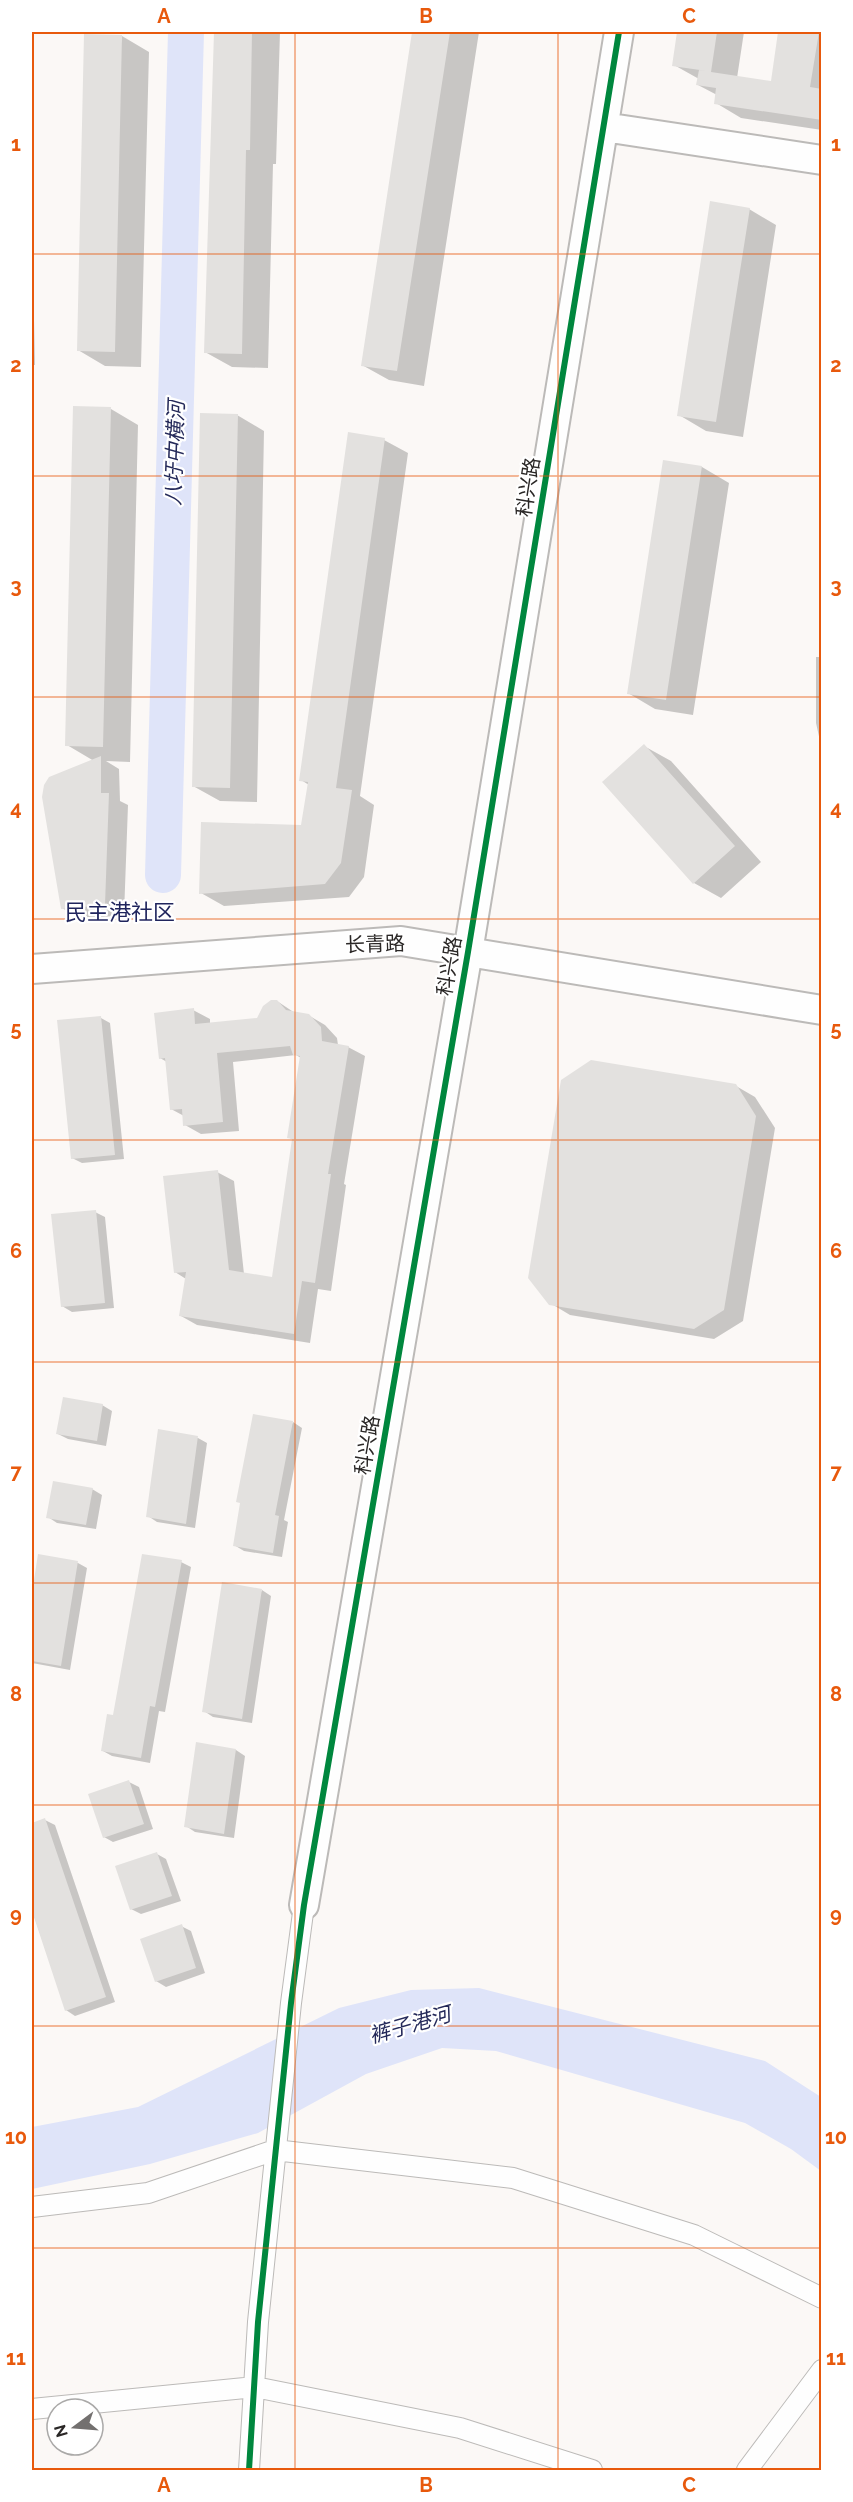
<svg xmlns="http://www.w3.org/2000/svg" width="853" height="2502" font-family="Raleway,'Noto Sans SC',sans-serif">
<style>
.water{fill:#dfe4f9}
.shadow{fill:#0003}
.lines{fill:none;stroke-linecap:round;stroke-linejoin:round}
.river{stroke:#dfe4f9;stroke-width:36}
.building{fill:#e3e1df}
.street-casing{stroke:#bcbab8;stroke-width:22}
.secondary-casing{stroke:#bcbab8;stroke-width:32}
.street{stroke:#fefefe;stroke-width:20}
.secondary{stroke:#fefefe;stroke-width:28}
.cycleway-casing{stroke:#fff;stroke-width:10}
.cycleway{stroke:#00873e;stroke-width:6}
.grid{fill:none;stroke:#e8590c;stroke-width:1.5;stroke-opacity:0.55}
.labels{text-anchor:middle;stroke-width:4.5;stroke-linejoin:round;paint-order:stroke}
.street-label{font-size:20px;fill:#2a2726;stroke:#fff}
.water-label{font-size:21px;font-style:italic;fill:#242959;stroke:#fff}
.quarter-label{font-size:22px;fill:#20255d;stroke:#fff}
.neatline{fill:none;stroke:#e8590c;stroke-width:2}
.grid-label{font-size:20px;text-anchor:middle;font-weight:bold;fill:#e8590c}
</style>
<rect width="100%" height="100%" fill="#fbf8f6"/>
<!-- water -->
<path class="water" d="M 479,1988 L 765,2061 L 821,2097 L 821,2171 L 791,2149 L 745,2123 L 496,2051 L 442,2048 L 366,2074 L 258,2133 L 150,2164 L 32,2189 L 32,2127 L 138,2107 L 339,2008 L 411,1990 Z"/>
<!-- shadow -->
<path class="shadow" d="M 216,32 L 280,32 L 276,164 L 273,164 L 268,368 L 232,367 L 205,352 Z
M 413,32 L 479,32 L 424,386 L 389,380 L 362,365 Z
M 679,32 L 744,32 L 737,78 L 772,83 L 780,32 L 822,32 L 822,130 L 741,118 L 716,103 L 717,95 L 698,85 L 699,79 L 674,65 Z
M 122,36 L 149,52 L 141,367 L 105,366 L 78,350 Z
M 32,170 L 34,194 L 32,194 Z
M 749,209 L 776,225 L 743,437 L 706,431 L 679,415 Z
M 32,228 L 35,365 L 32,365 Z
M 75,408 L 111,409 L 138,425 L 130,762 L 106,761 L 119,769 L 120,801 L 128,805 L 124,915 L 81,919 L 62,908 L 94,761 L 67,745 Z
M 237,415 L 264,431 L 257,802 L 220,801 L 193,786 Z
M 32,421 L 34,422 L 32,511 Z
M 384,440 L 408,453 L 360,796 L 374,805 L 364,877 L 349,897 L 224,906 L 201,893 L 302,827 L 309,785 L 301,780 Z
M 664,461 L 702,467 L 729,483 L 693,715 L 655,709 L 628,693 Z
M 816,657 L 822,657 L 822,750 L 816,723 Z
M 644,746 L 671,761 L 761,862 L 721,898 L 694,883 Z
M 277,1001 L 295,1013 L 308,1015 L 325,1025 L 337,1038 L 338,1045 L 348,1047 L 365,1056 L 344,1184 L 346,1185 L 331,1291 L 318,1289 L 310,1343 L 197,1325 L 181,1316 L 186,1279 L 175,1272 L 217,1172 L 234,1181 L 244,1274 L 273,1278 L 294,1140 L 288,1137 L 301,1058 L 296,1055 L 233,1062 L 239,1131 L 201,1134 L 185,1125 L 184,1116 L 171,1109 L 167,1062 L 160,1058 L 193,1010 L 210,1019 L 210,1024 L 258,1019 Z
M 101,1018 L 110,1023 L 124,1159 L 82,1163 L 72,1158 Z
M 736,1086 L 755,1097 L 775,1128 L 743,1321 L 714,1339 L 570,1315 L 550,1303 Z
M 95,1212 L 105,1217 L 114,1308 L 72,1312 L 62,1306 Z
M 102,1405 L 112,1411 L 106,1446 L 68,1439 L 58,1434 Z
M 293,1422 L 302,1428 L 284,1520 L 288,1522 L 282,1557 L 244,1551 L 234,1545 Z
M 160,1431 L 198,1438 L 207,1443 L 195,1528 L 157,1522 L 148,1516 Z
M 92,1489 L 102,1495 L 96,1529 L 57,1523 L 48,1517 Z
M 39,1556 L 78,1563 L 87,1568 L 70,1670 L 32,1663 L 32,1602 Z
M 181,1562 L 191,1567 L 165,1712 L 159,1711 L 150,1763 L 112,1756 L 103,1751 L 114,1717 Z
M 262,1590 L 271,1596 L 252,1723 L 213,1717 L 204,1711 Z
M 198,1744 L 236,1750 L 245,1756 L 234,1838 L 195,1832 L 186,1826 Z
M 129,1782 L 139,1787 L 153,1829 L 113,1842 L 104,1837 Z
M 45,1820 L 55,1825 L 115,2002 L 75,2016 L 66,2010 L 32,1910 L 32,1824 Z
M 157,1854 L 166,1859 L 181,1901 L 141,1914 L 131,1909 Z
M 181,1926 L 191,1931 L 205,1973 L 166,1987 L 156,1981 Z"/>
<g class="lines">
<!-- river -->
<path class="river" d="M 163,875 L 186,32"/>
</g>
<!-- building -->
<path class="building" d="M 214,32 L 252,32 L 250,150 L 246,150 L 242,354 L 204,353 Z
M 412,32 L 450,32 L 397,371 L 361,366 Z
M 677,32 L 717,32 L 711,72 L 771,81 L 778,32 L 819,32 L 810,87 L 822,89 L 822,120 L 714,104 L 716,88 L 696,85 L 699,70 L 707,71 L 672,66 Z
M 84,34 L 122,35 L 115,352 L 77,351 Z
M 710,201 L 750,208 L 716,422 L 677,416 Z
M 73,406 L 111,407 L 103,747 L 65,746 Z
M 200,413 L 238,414 L 230,788 L 192,787 Z
M 348,432 L 385,438 L 336,788 L 352,790 L 341,863 L 325,884 L 199,894 L 201,822 L 301,825 L 308,782 L 299,781 Z
M 663,460 L 702,466 L 666,700 L 627,694 Z
M 644,744 L 735,846 L 693,884 L 602,782 Z
M 101,756 L 101,793 L 109,793 L 105,905 L 61,909 L 42,797 L 44,785 L 49,777 Z
M 271,1000 L 277,1000 L 286,1010 L 309,1014 L 321,1027 L 322,1041 L 349,1046 L 328,1174 L 331,1174 L 315,1283 L 302,1281 L 294,1334 L 179,1316 L 186,1272 L 174,1273 L 163,1176 L 218,1170 L 229,1270 L 272,1277 L 292,1139 L 287,1138 L 300,1056 L 293,1055 L 290,1046 L 217,1053 L 223,1122 L 183,1126 L 182,1109 L 170,1110 L 165,1058 L 159,1059 L 154,1013 L 194,1008 L 195,1024 L 257,1018 L 263,1006 Z
M 101,1016 L 115,1155 L 71,1159 L 57,1020 Z
M 591,1060 L 736,1084 L 756,1116 L 724,1310 L 694,1329 L 549,1305 L 528,1278 L 561,1080 Z
M 96,1210 L 105,1303 L 61,1307 L 51,1214 Z
M 63,1397 L 103,1404 L 97,1441 L 56,1434 Z
M 253,1414 L 293,1421 L 275,1515 L 279,1516 L 273,1553 L 233,1546 L 240,1503 L 236,1502 Z
M 158,1429 L 198,1436 L 186,1524 L 146,1517 Z
M 53,1481 L 93,1488 L 86,1525 L 46,1518 Z
M 38,1554 L 78,1561 L 61,1666 L 32,1661 L 32,1593 Z
M 142,1554 L 182,1560 L 155,1707 L 150,1706 L 141,1758 L 101,1751 L 107,1714 L 113,1715 Z
M 222,1582 L 262,1589 L 242,1719 L 202,1712 Z
M 196,1742 L 236,1749 L 224,1834 L 184,1827 Z
M 129,1780 L 144,1824 L 103,1838 L 88,1794 Z
M 45,1818 L 106,1997 L 65,2011 L 32,1911 L 32,1823 Z
M 157,1852 L 172,1896 L 130,1910 L 115,1866 Z
M 182,1924 L 196,1968 L 155,1982 L 140,1939 Z"/>
<g class="lines">
<defs>
<path id="street" d="M 32,2207 L 148,2193 L 275,2150 L 513,2178 L 694,2235 L 822,2298
M 32,2409 L 255,2387 L 460,2428 L 592,2470
M 249,2470 L 258,2322 L 291,2003 L 304,1905
M 747,2470 L 822,2370"/>
<path id="secondary" d="M 604,127 L 822,160
M 32,969 L 401,941 L 822,1010
M 304,1905 L 468,952 L 619,32"/>
</defs>
<!-- street casing -->
<use href="#street" class="street-casing"/>
<!-- secondary casing -->
<use href="#secondary" class="secondary-casing"/>
<!-- street -->
<use href="#street" class="street"/>
<!-- secondary -->
<use href="#secondary" class="secondary"/>
<defs>
<path id="cycleway" d="M 249,2470 L 258,2322 L 291,2003 L 304,1905 L 468,952 L 619,32"/>
</defs>
<!-- cycleway casing -->
<use href="#cycleway" class="cycleway-casing"/>
<!-- cycleway -->
<use href="#cycleway" class="cycleway"/>
</g>
<!-- grid -->
<path class="grid" d="M 295,32 L 295,2470M 558,32 L 558,2470M 32,254 L 822,254M 32,476 L 822,476M 32,697 L 822,697M 32,919 L 822,919M 32,1140 L 822,1140M 32,1362 L 822,1362M 32,1583 L 822,1583M 32,1805 L 822,1805M 32,2026 L 822,2026M 32,2248 L 822,2248"/>
<g class="labels">
<!-- street labels -->
<g class="street-label">
<text transform="translate(528 487) rotate(-81)" y="7">科兴路</text>
<text transform="translate(375 944) rotate(-2)" y="7">长青路</text>
<text transform="translate(449 966) rotate(-80)" y="7">科兴路</text>
<text transform="translate(367 1445) rotate(-80)" y="7">科兴路</text>
</g>
<!-- water labels -->
<g class="water-label">
<text transform="translate(175 453) rotate(-88)" y="7">八圩中横河</text>
<text transform="translate(410 2025) rotate(-16)" y="7">裤子港河</text>
</g>
<!-- quarter labels -->
<g class="quarter-label">
<text x="120" y="920">民主港社区</text>
</g>
</g>
<!-- border -->
<rect width="853" height="2502" fill="none" stroke="#ffffff" stroke-width="66"/>
<!-- north arrow -->
<g transform="translate(75 2427) rotate(254)"><circle r="28" fill="#ffffff" stroke="#aaa9a8" stroke-width="1.5"/>
<path d="M0-4.5L10 22L0 15L-10 22Z" fill="#73706f"/>
<text y="-9" font-size="16" font-weight="bold" text-anchor="middle" fill="#2a2726">N</text>
</g>
<rect x="33" y="33" width="787" height="2436" class="neatline"/>
<g class="grid-label">
<text x="164" y="23">A</text>
<text x="426" y="23">B</text>
<text x="689" y="23">C</text>
<text x="16" y="151">1</text>
<text x="836" y="151">1</text>
<text x="16" y="372">2</text>
<text x="836" y="372">2</text>
<text x="16" y="593">3</text>
<text x="836" y="593">3</text>
<text x="16" y="815">4</text>
<text x="836" y="815">4</text>
<text x="16" y="1036">5</text>
<text x="836" y="1036">5</text>
<text x="16" y="1258">6</text>
<text x="836" y="1258">6</text>
<text x="16" y="1479">7</text>
<text x="836" y="1479">7</text>
<text x="16" y="1701">8</text>
<text x="836" y="1701">8</text>
<text x="16" y="1922">9</text>
<text x="836" y="1922">9</text>
<text x="16" y="2144">10</text>
<text x="836" y="2144">10</text>
<text x="16" y="2365">11</text>
<text x="836" y="2365">11</text>
<text x="164" y="2492">A</text>
<text x="426" y="2492">B</text>
<text x="689" y="2492">C</text>
</g>
</svg>
